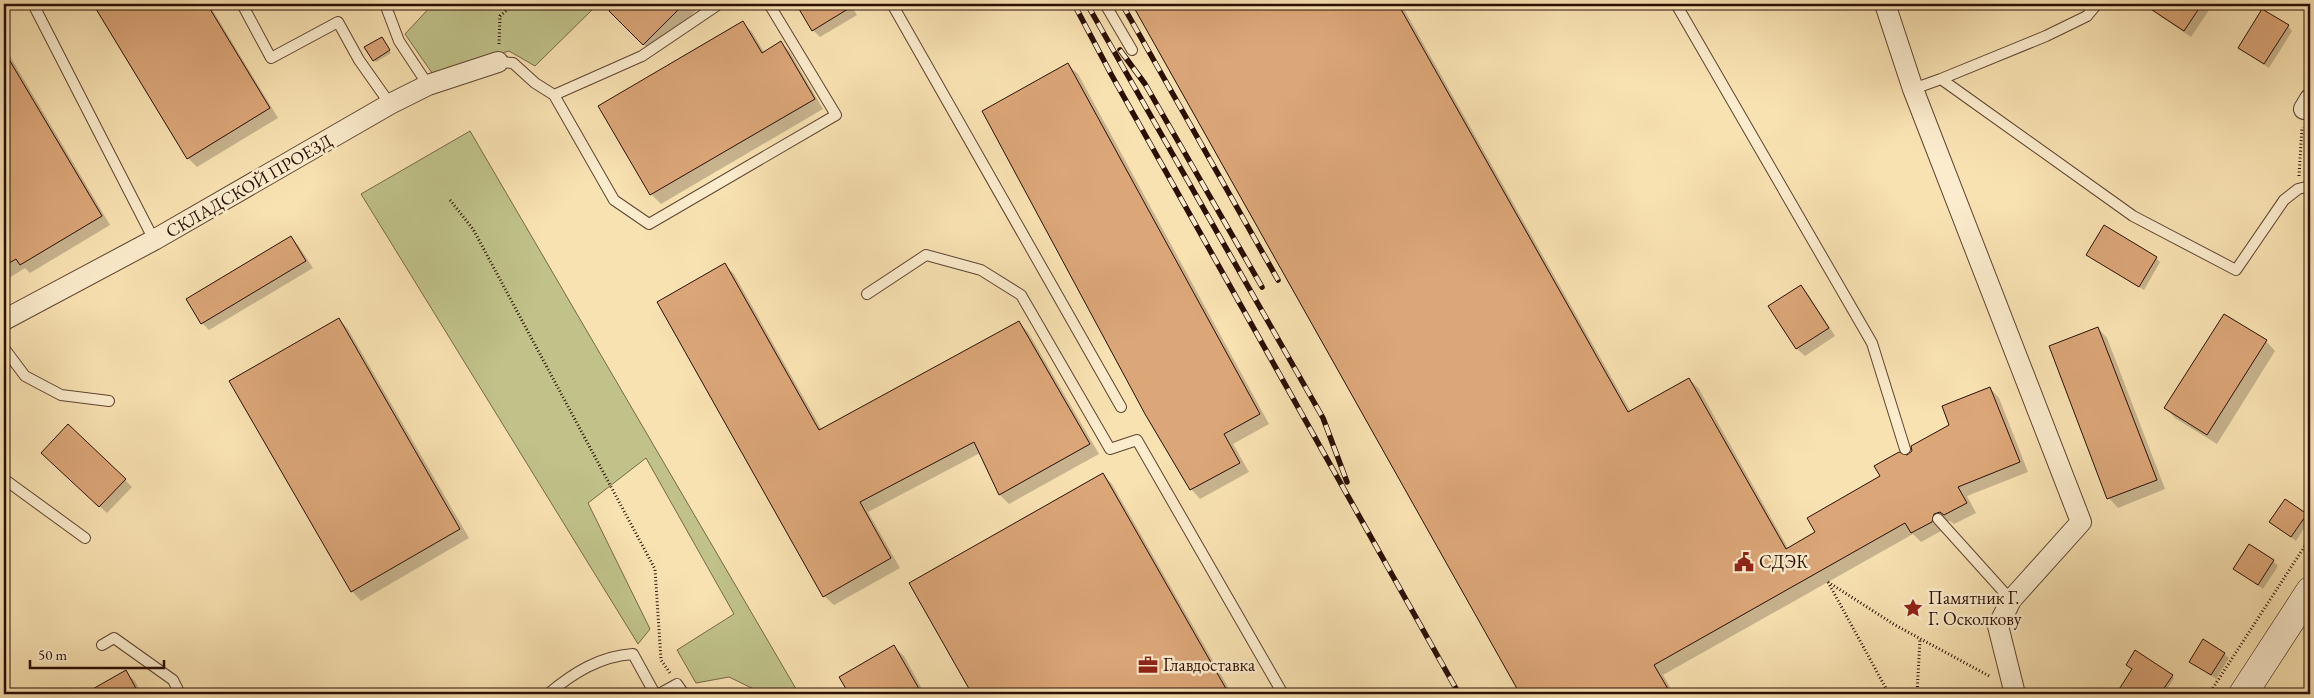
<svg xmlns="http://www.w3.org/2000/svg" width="2314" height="698" font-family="'EB Garamond',serif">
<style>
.green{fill:#c0c28a;stroke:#766847}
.shadow{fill:#0003}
.building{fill:#dba678;stroke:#2b0f04}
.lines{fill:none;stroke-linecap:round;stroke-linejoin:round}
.lane-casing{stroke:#5e4430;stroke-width:12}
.street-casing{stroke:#5e4430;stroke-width:22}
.secondary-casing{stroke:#2b0f04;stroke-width:29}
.path{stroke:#2b0f04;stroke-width:3;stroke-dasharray:1 2.5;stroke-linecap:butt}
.lane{stroke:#fbeccd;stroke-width:10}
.street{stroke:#fbeccd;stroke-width:20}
.secondary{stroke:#fbeccd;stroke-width:28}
.rail-casing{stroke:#2b0f04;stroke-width:5.5}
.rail{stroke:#fbeccd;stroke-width:4;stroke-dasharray:11;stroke-linecap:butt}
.labels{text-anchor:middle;stroke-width:5;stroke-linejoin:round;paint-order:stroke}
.street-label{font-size:18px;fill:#2b0f04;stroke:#fbeccd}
.poi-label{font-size:18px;fill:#2b0f04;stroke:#fbeccd;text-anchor:start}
</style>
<rect width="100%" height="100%" fill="#f9e2b2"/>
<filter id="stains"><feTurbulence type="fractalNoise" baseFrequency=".004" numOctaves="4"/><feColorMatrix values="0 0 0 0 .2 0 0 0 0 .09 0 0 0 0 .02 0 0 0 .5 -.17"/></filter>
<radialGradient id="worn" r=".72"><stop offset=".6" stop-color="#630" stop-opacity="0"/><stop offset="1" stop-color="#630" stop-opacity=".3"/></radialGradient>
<!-- green -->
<path class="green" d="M 433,4 L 598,4 L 535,66 L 509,51 L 432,73 L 405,34 Z
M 470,131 L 799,694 L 764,694 L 729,677 L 696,683 L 677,650 L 734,614 L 646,458 L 588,503 L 650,629 L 638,644 L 361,194 Z"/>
<!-- shadow -->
<path class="shadow" d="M 95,4 L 209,4 L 278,118 L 197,167 L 188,158 Z
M 618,4 L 702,4 L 653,54 L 610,11 Z
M 797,4 L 850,4 L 857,15 L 820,37 L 813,30 Z
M 1133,4 L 1401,4 L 1631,412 L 1689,379 L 1699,389 L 1788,548 L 1817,532 L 1882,477 L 1951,426 L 1990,388 L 1999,398 L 2028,472 L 1967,496 L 1976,513 L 1954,524 L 1950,521 L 1943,523 L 1941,531 L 1921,542 L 1913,534 L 1663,675 L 1674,694 L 1522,694 Z
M 2157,4 L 2213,4 L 2191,37 L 2161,17 L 2154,10 Z
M 743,23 L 752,32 L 764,52 L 781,43 L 790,52 L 823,109 L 661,204 L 651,194 L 600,106 Z
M 2288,26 L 2292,31 L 2269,68 L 2240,48 Z
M 384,40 L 391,53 L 376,62 L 374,60 Z
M 4,46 L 110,225 L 30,273 L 25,268 L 4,281 Z
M 1068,65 L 1078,74 L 1269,424 L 1233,444 L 1249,472 L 1200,499 L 1191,489 Z
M 291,237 L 298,245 L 313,268 L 209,330 L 202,323 Z
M 2088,255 L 2156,258 L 2160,262 L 2144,290 Z
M 725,265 L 734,274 L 822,430 L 1019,323 L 1028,332 L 1099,454 L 1009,504 L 1000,495 L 980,453 L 868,512 L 900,568 L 834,605 L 824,596 Z
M 1801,286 L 1808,294 L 1835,336 L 1805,356 L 1797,349 L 1770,306 Z
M 339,319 L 348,329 L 469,538 L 361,601 L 352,591 Z
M 2098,328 L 2107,338 L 2165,489 L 2118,508 L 2109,498 Z
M 2266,341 L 2275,351 L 2217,444 L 2175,418 L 2166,408 Z
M 50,460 L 125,480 L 132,487 L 107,513 Z
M 1102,474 L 1112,484 L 1232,694 L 974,694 L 911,584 Z
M 2306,515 L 2310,519 L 2296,541 L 2271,522 Z
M 2273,561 L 2278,566 L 2263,589 L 2234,569 Z
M 894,647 L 904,656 L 925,694 L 850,694 L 841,677 Z
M 2224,654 L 2229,658 L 2216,679 L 2191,661 Z
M 2310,666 L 2310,679 L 2305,674 Z
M 2134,670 L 2172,676 L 2174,678 L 2164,694 L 2117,694 Z
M 125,672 L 135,681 L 142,694 L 86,694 Z"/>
<!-- building -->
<path class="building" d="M 93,4 L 207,4 L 270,108 L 187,159 Z
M 616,4 L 684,4 L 643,45 L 609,11 Z
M 796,4 L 856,4 L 812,31 Z
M 1132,4 L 1398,4 L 1628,412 L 1689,378 L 1786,549 L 1815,532 L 1807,518 L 1880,476 L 1874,466 L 1899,452 L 1907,455 L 1912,451 L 1911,446 L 1949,425 L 1942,406 L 1990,387 L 2020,462 L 1958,487 L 1967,503 L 1944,515 L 1940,512 L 1934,514 L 1932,522 L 1911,533 L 1905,523 L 1654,665 L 1671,694 L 1520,694 Z
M 2143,4 L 2202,4 L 2184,31 Z
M 2262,9 L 2289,25 L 2264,64 L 2238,48 Z
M 743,21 L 762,53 L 781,41 L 815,99 L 650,195 L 598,106 Z
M 382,37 L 390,50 L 373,61 L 364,47 Z
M 4,51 L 102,216 L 20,265 L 16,259 L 4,266 Z
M 1068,63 L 1260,414 L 1224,434 L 1240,463 L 1190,490 L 1145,414 L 982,111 Z
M 2104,225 L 2157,257 L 2139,287 L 2086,255 Z
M 291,236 L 306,261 L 201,324 L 186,299 Z
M 725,263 L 819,430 L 1019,321 L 1090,444 L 999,495 L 974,442 L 860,502 L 891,558 L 823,597 L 657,302 Z
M 1801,285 L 1829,328 L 1796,349 L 1768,306 Z
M 2224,314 L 2267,340 L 2207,435 L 2164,408 Z
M 339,318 L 460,529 L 351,592 L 229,381 Z
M 2098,327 L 2157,480 L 2107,499 L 2049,346 Z
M 68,424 L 126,479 L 99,507 L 41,453 Z
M 1103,473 L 1229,694 L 972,694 L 909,583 Z
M 2285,499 L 2307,514 L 2291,537 L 2269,522 Z
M 2249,544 L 2274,560 L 2258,585 L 2233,569 Z
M 2203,639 L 2225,653 L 2211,675 L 2189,662 Z
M 894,645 L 922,694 L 849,694 L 839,677 Z
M 2135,650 L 2173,675 L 2160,694 L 2116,694 L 2132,669 L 2126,665 Z
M 126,670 L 139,694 L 84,694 Z"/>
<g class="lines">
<defs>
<path id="lane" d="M 33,4 L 154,240
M 242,4 L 271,58 L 338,22 L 359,60 L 390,104
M 385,4 L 399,41 L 428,85
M 892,4 L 1121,407
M 1105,4 L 1132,50
M 1676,4 L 1872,343 L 1905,449
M 498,62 L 513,63 L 535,83 L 554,95 L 642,56 L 719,4
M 1941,79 L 2046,36 L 2087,16 L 2097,4
M 1913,89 L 1941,79 L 2133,216 L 2236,270 L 2284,200 L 2298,189 L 2310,186
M 554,95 L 614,200 L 649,224 L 836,115 L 769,4
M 867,294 L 926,255 L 981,270 L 1021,295 L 1110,449 L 1137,440 L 1283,694
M 4,348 L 25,376 L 61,395 L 109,401
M 4,479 L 85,538
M 1938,519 L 2011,600
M 102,645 L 114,638 L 173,680 L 180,694
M 548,694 C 573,673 600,656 633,654 L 655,694
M 659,694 L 677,684 L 684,694"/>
<path id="street" d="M 1885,4 L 1913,89 L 2081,522 L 2011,600 L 1998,626 L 2015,694
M 2304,109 L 2310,99
M 4,320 L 154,240 L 390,104 L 428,85 L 498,62"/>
<path id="secondary" d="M 2243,694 L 2310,591"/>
</defs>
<!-- lane casing -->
<use href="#lane" class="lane-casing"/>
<!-- street casing -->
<use href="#street" class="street-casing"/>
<!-- secondary casing -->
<use href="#secondary" class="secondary-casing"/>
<!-- path -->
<path class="path" d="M 499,44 L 500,16 L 514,4
M 2299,176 L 2302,127
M 450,200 L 473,229 L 655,569 L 661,660 L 670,673
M 1828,582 L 1895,625 L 1991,677
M 1828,582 L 1889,694
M 1917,694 L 1920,639
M 2209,694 L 2310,538"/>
<!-- lane -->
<use href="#lane" class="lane"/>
<!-- street -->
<use href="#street" class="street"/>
<!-- secondary -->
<use href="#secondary" class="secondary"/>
<defs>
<path id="rail" d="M 1074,4 L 1111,74 L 1459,694
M 1087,4 L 1323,418 L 1347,482
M 1122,4 L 1278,280
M 1120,50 L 1145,84 L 1262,287"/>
</defs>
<!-- rail casing -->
<use href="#rail" class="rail-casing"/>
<!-- rail -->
<use href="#rail" class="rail"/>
</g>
<!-- icons -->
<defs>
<symbol id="civic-bare" viewBox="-9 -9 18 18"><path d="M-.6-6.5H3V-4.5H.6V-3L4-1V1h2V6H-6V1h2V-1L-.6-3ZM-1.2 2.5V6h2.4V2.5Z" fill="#8f2418" stroke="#fbeccd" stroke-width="2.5" paint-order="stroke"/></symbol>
<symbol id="sight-bare" viewBox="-9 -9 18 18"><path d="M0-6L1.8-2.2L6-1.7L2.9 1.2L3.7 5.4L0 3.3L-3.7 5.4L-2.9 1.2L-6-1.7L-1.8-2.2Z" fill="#8f2418" stroke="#fbeccd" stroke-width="2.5" paint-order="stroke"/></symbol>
<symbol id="office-bare" viewBox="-9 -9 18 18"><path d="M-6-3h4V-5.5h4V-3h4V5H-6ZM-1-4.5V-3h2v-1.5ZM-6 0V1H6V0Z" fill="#8f2418" stroke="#fbeccd" stroke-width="2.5" paint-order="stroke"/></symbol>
</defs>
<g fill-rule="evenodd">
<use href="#civic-bare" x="1730" y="548" width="28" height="28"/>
<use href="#sight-bare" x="1899" y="594" width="28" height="28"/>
<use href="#office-bare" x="1134" y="651" width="28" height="28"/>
</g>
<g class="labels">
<!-- street labels -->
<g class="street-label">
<text transform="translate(249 186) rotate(-30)" y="6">СКЛАДСКОЙ ПРОЕЗД</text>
</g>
<!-- poi labels -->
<g class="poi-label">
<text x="1759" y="568">СДЭК</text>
<text x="1928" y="604">Памятник Г.<tspan x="1928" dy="21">Г. Осколкову</tspan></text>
<text x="1163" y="671">Главдоставка</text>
</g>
</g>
<!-- margin -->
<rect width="2314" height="698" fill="none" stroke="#f9e2b2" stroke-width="20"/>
<rect x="5" y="5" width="2304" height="688" fill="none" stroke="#2b0f04" stroke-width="2.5"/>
<rect x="10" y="10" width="2294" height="678" fill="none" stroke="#2b0f04"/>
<!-- scale -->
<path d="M30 660v8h134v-8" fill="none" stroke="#2b0f04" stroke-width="2.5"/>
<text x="38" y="660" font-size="15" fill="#2b0f04" stroke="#fbeccd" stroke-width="4" paint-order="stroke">50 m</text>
<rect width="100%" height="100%" filter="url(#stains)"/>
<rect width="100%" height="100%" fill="url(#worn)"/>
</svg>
